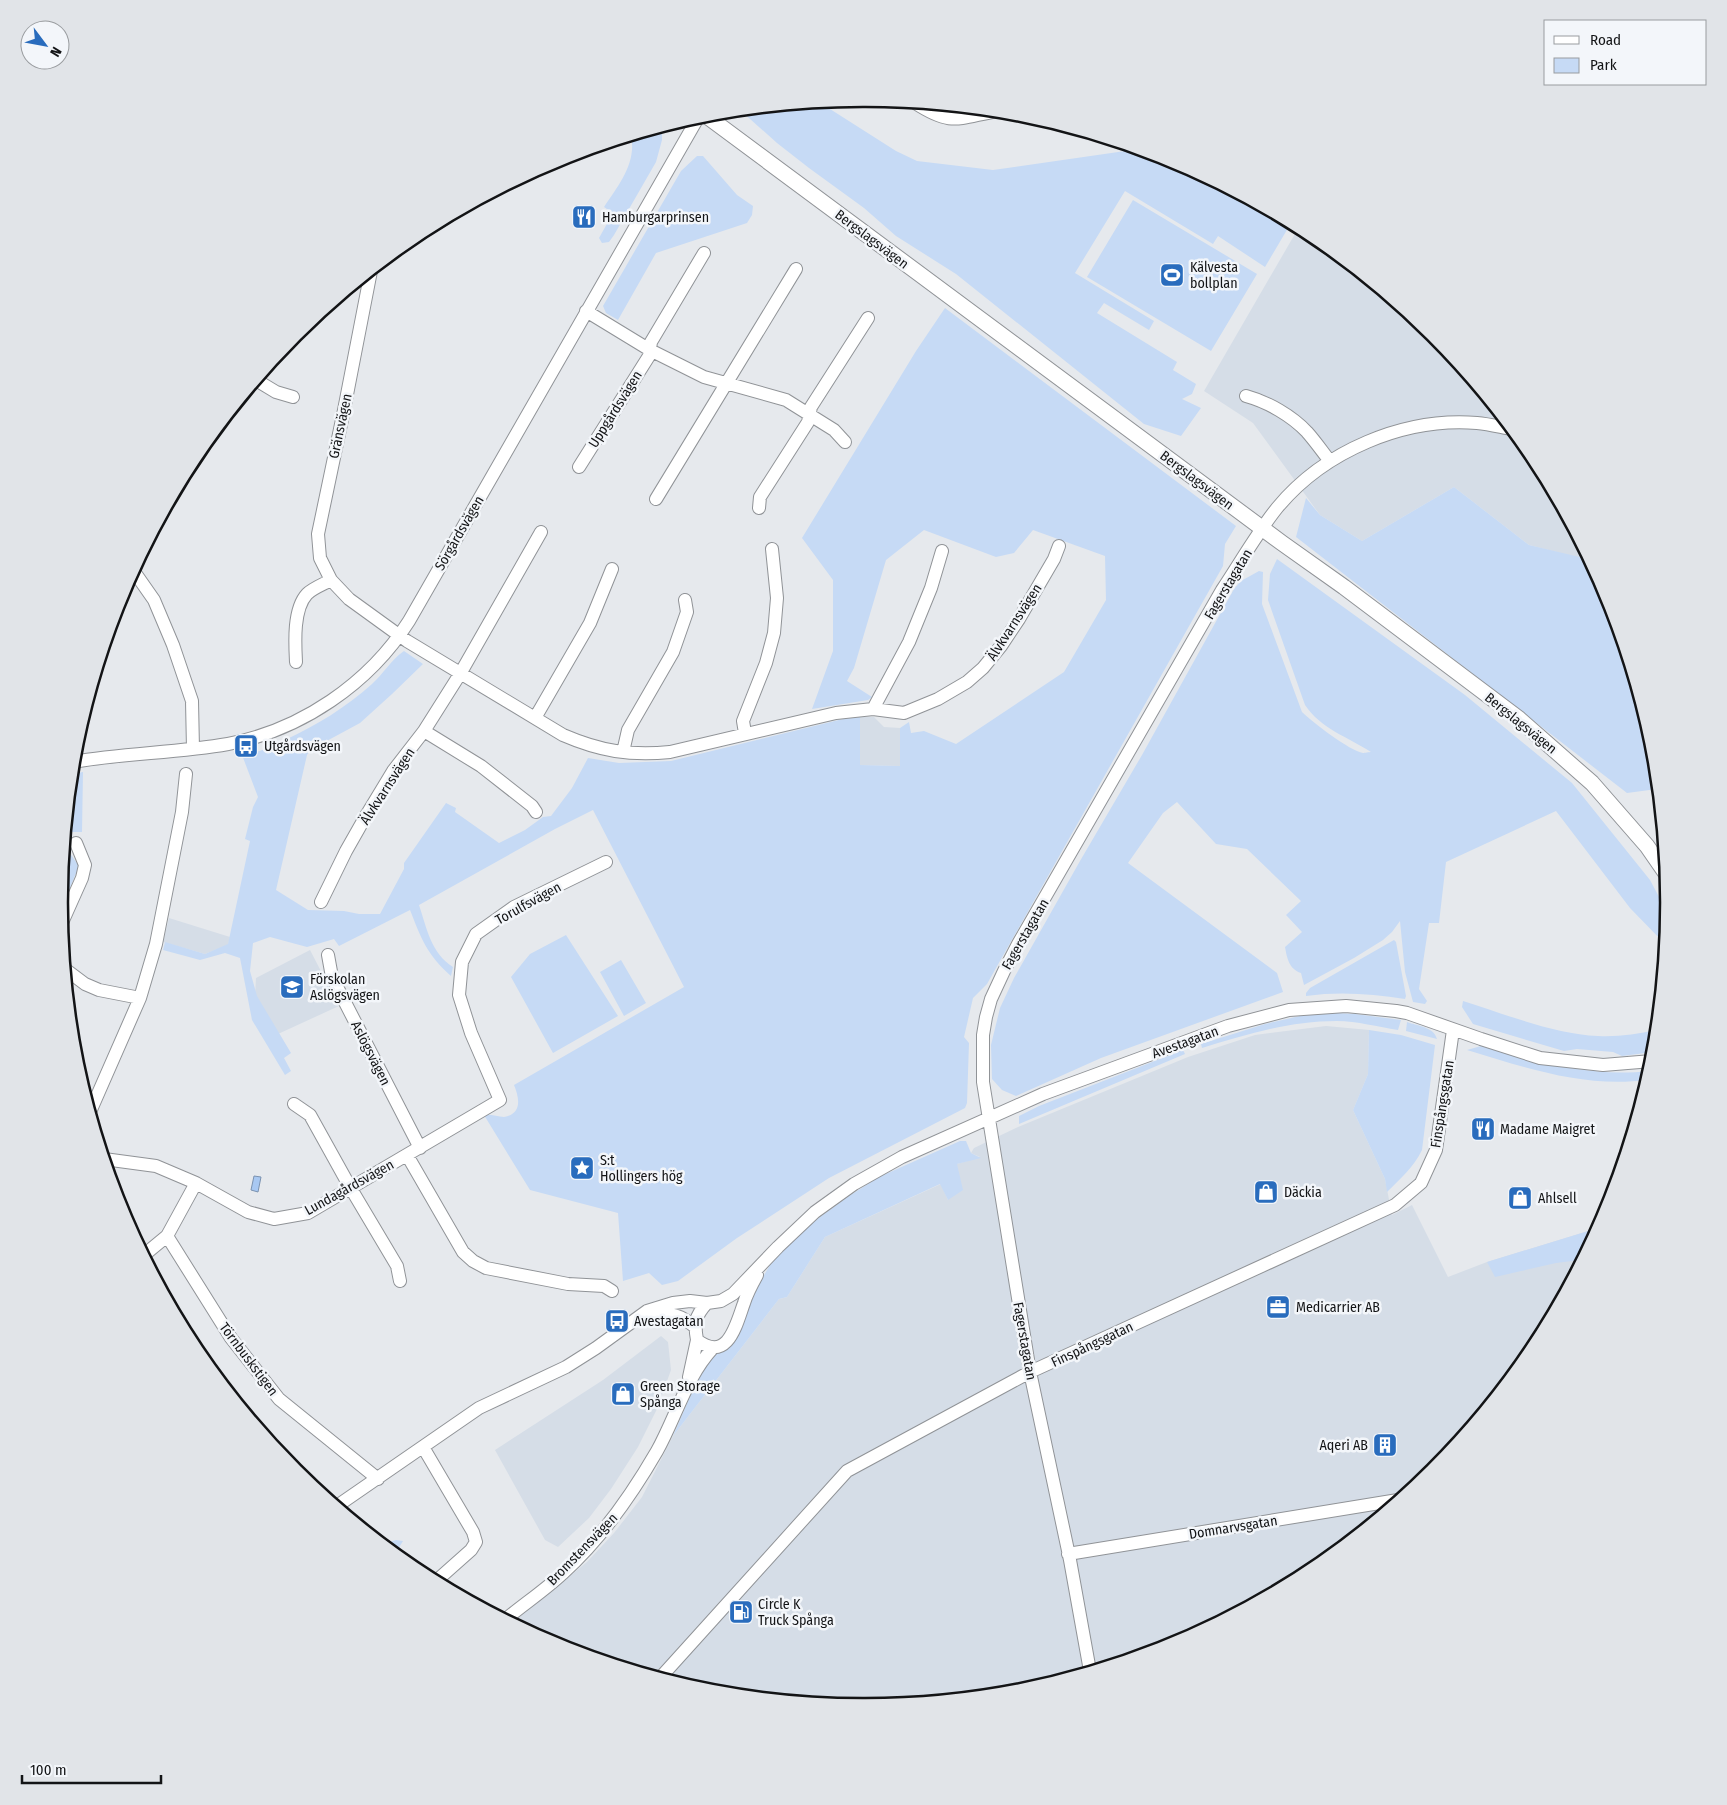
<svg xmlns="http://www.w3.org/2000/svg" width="1727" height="1805" font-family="'Fira Sans Condensed',sans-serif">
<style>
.built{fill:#d5dde7}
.green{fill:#c6daf5}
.water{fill:#a8c8f2;stroke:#7b92b0}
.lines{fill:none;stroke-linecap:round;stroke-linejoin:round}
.minor-casing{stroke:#909397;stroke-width:14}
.major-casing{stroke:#909397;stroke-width:17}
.minor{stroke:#fff;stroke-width:12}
.major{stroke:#fff;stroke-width:15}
.labels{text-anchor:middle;stroke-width:5;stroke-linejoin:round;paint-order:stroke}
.poi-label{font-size:14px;fill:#131416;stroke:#f3f6fa;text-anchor:start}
.street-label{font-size:14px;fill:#131416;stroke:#f3f6fa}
.rim{fill:none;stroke:#131416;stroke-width:2.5}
</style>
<rect width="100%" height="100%" fill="#e6e9ed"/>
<!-- built -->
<path class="built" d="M 1299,227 L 1311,234 L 1433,334 L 1533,456 L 1588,560 L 1529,545 L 1454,487 L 1362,541 L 1320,515 L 1253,423 L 1204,391 Z
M 860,717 L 874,717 L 884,727 L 900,728 L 901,766 L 860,765 Z
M 169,918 L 230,937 L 228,945 L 205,954 L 163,942 Z
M 310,950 L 339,1006 L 278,1034 L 255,996 L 256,978 Z
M 1326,1026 L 1369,1030 L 1368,1074 L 1353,1110 L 1385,1179 L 1392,1215 L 1412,1205 L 1448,1277 L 1487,1262 L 1598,1228 L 1532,1350 L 1432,1472 L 1310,1572 L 1171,1646 L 1020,1692 L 863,1707 L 706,1692 L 555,1646 L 512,1623 L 587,1562 L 614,1533 L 642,1497 L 673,1436 L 779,1299 L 787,1297 L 825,1237 L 941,1184 L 948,1200 L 957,1164 L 980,1157 L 971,1153 L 974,1148 L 1018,1127 L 1188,1057 L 1255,1035 Z
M 661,1336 L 668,1342 L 671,1370 L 657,1409 L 638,1447 L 611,1489 L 589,1518 L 558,1547 L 545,1540 L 495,1450 L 603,1380 Z"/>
<!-- green -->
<path class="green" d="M 819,102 L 896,151 L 917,161 L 993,170 L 1139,149 L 1172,159 L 1291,223 L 1265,267 L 1218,236 L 1213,244 L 1125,191 L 1075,273 L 1154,321 L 1149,330 L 1104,303 L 1097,313 L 1177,362 L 1173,370 L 1196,384 L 1192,394 L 1182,399 L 1201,408 L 1181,436 L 1144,424 L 956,274 L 896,236 L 864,208 L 809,168 L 777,143 L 740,110 Z
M 662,127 L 662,140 L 656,162 L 614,235 L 609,242 L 602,243 L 599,238 L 613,213 L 604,207 C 618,186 637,163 631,136 Z
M 697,156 L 703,156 L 737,195 L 753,206 L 752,215 L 747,223 L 656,253 L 618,320 L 606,313 L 603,306 L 681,171 Z
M 1133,200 L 1257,274 L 1211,351 L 1087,277 Z
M 945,308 L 1236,526 L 1225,544 L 1223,566 L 987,984 L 973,998 L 964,1037 L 969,1043 L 967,1103 L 965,1108 L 829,1178 L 737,1238 L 678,1281 L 662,1285 L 649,1273 L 623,1281 L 618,1213 L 530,1190 L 484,1115 C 491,1114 498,1117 504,1117 C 523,1114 519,1097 514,1085 L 684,987 L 593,810 L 555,829 L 419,905 C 427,929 431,953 453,967 L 451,976 C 427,955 421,938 410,910 L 339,946 L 334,939 L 307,947 L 270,937 L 253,943 L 250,971 L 257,996 L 291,1053 L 284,1058 L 291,1071 L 285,1075 L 252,1020 L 240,958 L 225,953 L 200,960 L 163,950 L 165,942 L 205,954 L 228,944 L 250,841 L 245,839 L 253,807 L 258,797 L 242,755 C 258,753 270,747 285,740 C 317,725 345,708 372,684 C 383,674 391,660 404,651 L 423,664 L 392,694 L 360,723 L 310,750 L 307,755 L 276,890 L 308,910 L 344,911 L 359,914 L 380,914 L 404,869 L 404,863 L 446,803 L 456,808 L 455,812 L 499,843 L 525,830 L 543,817 L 551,816 L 572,788 L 588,758 L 619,763 L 671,761 L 843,719 L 860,717 L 860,765 L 900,766 L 900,728 L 909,722 L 911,733 L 924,731 L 956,744 L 1064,672 L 1106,600 L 1105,556 L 1033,530 L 1014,553 L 996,557 L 924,530 L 886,560 L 854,668 L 847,681 L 872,697 L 868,700 L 812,709 L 833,651 L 833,580 L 802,538 L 916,351 Z
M 1454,487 L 1529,545 L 1588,559 L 1607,595 L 1653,746 L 1657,789 L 1627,793 L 1296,537 L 1306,498 L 1320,515 L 1362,541 Z
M 1277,559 L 1465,695 L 1572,783 L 1650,880 L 1667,912 L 1664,943 L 1630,908 L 1556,811 L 1446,862 L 1439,923 L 1429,923 L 1419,989 L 1427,1001 L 1425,1004 L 1413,1002 L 1405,972 L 1400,921 L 1392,932 L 1383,940 L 1354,958 L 1304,985 L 1301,973 C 1289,969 1287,958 1285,947 L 1302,932 L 1286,915 L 1301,901 L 1247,849 L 1216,844 L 1177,802 L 1163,813 L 1128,863 L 1277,973 L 1283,992 L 1101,1058 L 1016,1096 L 1002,1090 L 992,1079 L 991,1045 L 1000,1008 L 1014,978 L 1080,861 L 1142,755 L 1234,589 L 1241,581 L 1259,571 L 1263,572 L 1262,604 L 1302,712 C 1312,722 1350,751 1363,753 C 1364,753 1370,752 1371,752 C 1348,737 1321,729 1305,705 L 1268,600 L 1270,574 Z
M 83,772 L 82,832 L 71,832 L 66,838 L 65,844 L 71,774 Z
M 64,845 L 79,866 L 60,912 L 59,902 Z
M 566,935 L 618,1016 L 553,1053 L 511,977 L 530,954 Z
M 1394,940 L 1396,942 L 1406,996 L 1405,999 C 1372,994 1340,991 1306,996 L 1306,993 L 1310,988 Z
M 621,960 L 646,1003 L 624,1016 L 600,972 Z
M 1463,1001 C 1505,1014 1553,1034 1598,1036 C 1618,1037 1637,1034 1656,1030 L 1653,1052 L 1622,1056 L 1613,1052 L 1577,1049 L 1564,1051 L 1473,1024 L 1462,1007 Z
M 1336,1013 L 1355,1014 L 1401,1020 L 1398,1030 C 1378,1027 1357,1021 1337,1021 C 1290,1021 1247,1034 1202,1048 L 1201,1044 L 1265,1024 L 1300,1016 Z
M 1407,1022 C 1418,1026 1434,1027 1437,1039 L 1406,1031 Z
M 1369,1030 L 1401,1035 L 1435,1045 L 1422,1150 C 1413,1168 1401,1178 1387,1192 L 1385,1179 L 1353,1110 L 1368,1074 Z
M 1481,1046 C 1537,1061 1590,1078 1649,1071 L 1647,1080 C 1584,1088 1526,1068 1467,1050 Z
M 1183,1050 L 1185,1054 L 1019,1124 L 1019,1116 L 1039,1106 Z
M 960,1141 L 966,1141 L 971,1153 L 981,1158 L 957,1164 L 963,1190 L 948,1200 L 940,1184 L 825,1237 L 787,1297 L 779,1299 L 673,1436 L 706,1360 L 731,1346 L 738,1337 L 754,1292 L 770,1265 L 794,1239 L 820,1217 L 849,1196 L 879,1177 Z
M 1598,1228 L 1580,1260 L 1556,1263 L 1495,1277 L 1487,1262 Z
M 396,1540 L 403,1541 L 395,1554 L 383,1544 Z"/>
<!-- water -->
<path class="water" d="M 254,1176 L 261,1177 L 258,1192 L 251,1190 Z"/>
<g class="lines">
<defs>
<path id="minor" d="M 915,103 C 952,127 958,118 997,111
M 371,271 L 344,410 L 318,534 L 320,558 L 331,580 L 349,599 L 407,641 L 563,735 C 600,751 630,756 670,752 L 836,713 L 873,709 L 904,713 L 938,699 L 967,682 L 983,668 L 1001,646 L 1019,619 L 1054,559 L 1059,546
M 586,311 L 650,350 L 704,377 L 786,400 L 834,430 L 845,442
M 256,380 L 276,392 L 293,397
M 1246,396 C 1268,402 1292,416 1307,432 C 1315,441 1322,451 1329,460
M 579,467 L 649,356 L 651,342 L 704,253
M 656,499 L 796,269
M 759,508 L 760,497 L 808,422 L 811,407 L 868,318
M 133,570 L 154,600 L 173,645 L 192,701 L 193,749
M 296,662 C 295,643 293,609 307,594 C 313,588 324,584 331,580
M 873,709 L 909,642 L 931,588 L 942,551
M 535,718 L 590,623 L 612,569
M 424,731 L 481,766 L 532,806 L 536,812
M 745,733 L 743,721 L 766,663 L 774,633 L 777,598 L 772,549
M 623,752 L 628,730 L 673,652 L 687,612 L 685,600
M 73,762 C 124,753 177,753 228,744 C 301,730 369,684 409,621 L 699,116
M 321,902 L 346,851 L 367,814 L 393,771 L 424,731 L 460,674 L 541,532
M 61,925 L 82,878 L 85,865 L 76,843
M 328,955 L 332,977 L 420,1148
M 65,969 L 85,984 L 99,990 L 140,998
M 294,1104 L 310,1115 L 350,1187 L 397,1266 L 400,1281
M 90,1112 L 140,998 L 156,944 L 182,812 L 186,774
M 407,1155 L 463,1252 L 473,1261 L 486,1268 L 568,1284 L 604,1286 L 612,1291
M 104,1159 L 156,1166 L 196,1183 L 248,1212 L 274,1219 L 308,1213 L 500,1100 L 471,1033 L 459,995 L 462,962 L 476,934 L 514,907 L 606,862
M 167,1236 L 231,1338 L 279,1399 L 378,1479
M 144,1255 L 167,1236 L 196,1183
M 707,1303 C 695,1316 694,1323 697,1340 C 728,1363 736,1325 744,1303 C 747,1293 752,1284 757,1275
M 652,1314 C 670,1312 681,1315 695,1327
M 689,1377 L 697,1340
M 423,1447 L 473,1532 L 476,1542 L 471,1550 L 435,1582
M 337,1506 L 479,1408 L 566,1367 L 596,1348 L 647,1311 L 673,1303 L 690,1301 L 707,1303 L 721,1301 L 733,1294 L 778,1247 L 815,1212 L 854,1184 L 902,1157 L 1043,1094 L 1228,1026 L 1289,1010 L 1346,1006 L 1396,1011 L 1407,1013 L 1481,1039 L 1540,1058 L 1603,1065 L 1652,1061
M 1068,1554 L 1398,1500
M 506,1619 C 524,1604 545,1590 562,1574 C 601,1539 631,1496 657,1451 C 676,1417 686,1377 713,1348
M 1090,1671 L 1070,1560 L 1030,1372 L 983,1082 L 983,1035 L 986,1017 L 991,999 L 1004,971 L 1018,944 L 1222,590 C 1240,563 1257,533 1277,508 C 1324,451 1404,417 1477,423 C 1489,424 1500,427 1511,429
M 660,1678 L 847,1471 L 1030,1372 L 1395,1205 L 1421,1183 L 1436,1150 L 1453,1030"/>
<path id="major" d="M 704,114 L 1282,543 L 1344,587 L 1518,718 L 1592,783 L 1647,846 L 1665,872"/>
</defs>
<!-- minor casing -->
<use href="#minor" class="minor-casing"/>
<!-- major casing -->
<use href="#major" class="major-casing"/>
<!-- minor -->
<use href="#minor" class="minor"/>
<!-- major -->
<use href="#major" class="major"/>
</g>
<!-- icons -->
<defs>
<symbol id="restaurant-square" viewBox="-11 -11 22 22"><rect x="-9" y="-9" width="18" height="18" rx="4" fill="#296cbd" stroke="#f3f6fa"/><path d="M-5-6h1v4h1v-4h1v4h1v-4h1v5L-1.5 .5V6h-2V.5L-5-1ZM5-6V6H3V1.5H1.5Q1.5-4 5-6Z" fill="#fff"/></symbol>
<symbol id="stadium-square" viewBox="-11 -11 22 22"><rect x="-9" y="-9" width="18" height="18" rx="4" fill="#296cbd" stroke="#f3f6fa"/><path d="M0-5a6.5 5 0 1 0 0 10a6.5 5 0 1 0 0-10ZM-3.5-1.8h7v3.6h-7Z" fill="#fff"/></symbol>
<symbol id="bus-square" viewBox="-11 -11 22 22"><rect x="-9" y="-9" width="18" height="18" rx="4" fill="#296cbd" stroke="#f3f6fa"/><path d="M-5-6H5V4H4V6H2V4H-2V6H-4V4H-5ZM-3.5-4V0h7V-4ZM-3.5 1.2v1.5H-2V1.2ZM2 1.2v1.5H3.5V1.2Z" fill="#fff"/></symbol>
<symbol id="school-square" viewBox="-11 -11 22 22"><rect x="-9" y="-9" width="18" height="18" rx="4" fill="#296cbd" stroke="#f3f6fa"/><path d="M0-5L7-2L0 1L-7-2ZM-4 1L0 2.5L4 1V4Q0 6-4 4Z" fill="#fff"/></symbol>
<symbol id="sight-square" viewBox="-11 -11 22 22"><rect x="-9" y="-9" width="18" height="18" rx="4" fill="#296cbd" stroke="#f3f6fa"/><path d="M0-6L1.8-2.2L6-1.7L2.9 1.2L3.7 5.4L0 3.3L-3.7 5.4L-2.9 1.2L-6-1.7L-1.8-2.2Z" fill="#fff"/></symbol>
<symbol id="shop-square" viewBox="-11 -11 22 22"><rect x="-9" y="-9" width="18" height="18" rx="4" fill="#296cbd" stroke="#f3f6fa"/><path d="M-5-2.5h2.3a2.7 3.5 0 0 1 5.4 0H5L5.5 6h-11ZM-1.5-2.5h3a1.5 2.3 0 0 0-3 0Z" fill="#fff"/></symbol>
<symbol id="office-square" viewBox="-11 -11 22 22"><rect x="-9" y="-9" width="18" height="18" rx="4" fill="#296cbd" stroke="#f3f6fa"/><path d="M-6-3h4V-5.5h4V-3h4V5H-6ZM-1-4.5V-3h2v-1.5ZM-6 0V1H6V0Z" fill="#fff"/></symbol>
<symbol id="building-square" viewBox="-11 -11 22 22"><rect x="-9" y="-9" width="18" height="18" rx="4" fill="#296cbd" stroke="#f3f6fa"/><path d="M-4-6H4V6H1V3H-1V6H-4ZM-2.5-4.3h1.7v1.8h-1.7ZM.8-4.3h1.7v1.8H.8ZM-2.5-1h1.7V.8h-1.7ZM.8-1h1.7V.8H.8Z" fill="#fff"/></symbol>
<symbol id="fuel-square" viewBox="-11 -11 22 22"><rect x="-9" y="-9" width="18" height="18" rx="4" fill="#296cbd" stroke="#f3f6fa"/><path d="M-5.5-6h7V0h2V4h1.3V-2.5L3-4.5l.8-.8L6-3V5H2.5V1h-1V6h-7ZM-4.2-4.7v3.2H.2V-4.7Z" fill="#fff"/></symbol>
</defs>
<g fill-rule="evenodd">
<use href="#restaurant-square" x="570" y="203" width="28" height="28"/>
<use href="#stadium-square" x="1158" y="261" width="28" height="28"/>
<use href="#bus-square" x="232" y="732" width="28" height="28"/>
<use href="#school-square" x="278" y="973" width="28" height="28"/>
<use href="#restaurant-square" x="1469" y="1115" width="28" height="28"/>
<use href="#sight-square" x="568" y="1154" width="28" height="28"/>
<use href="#shop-square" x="1252" y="1178" width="28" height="28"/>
<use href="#shop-square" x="1506" y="1184" width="28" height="28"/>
<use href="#office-square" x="1264" y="1293" width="28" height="28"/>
<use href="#bus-square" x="603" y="1307" width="28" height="28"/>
<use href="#shop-square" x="609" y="1380" width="28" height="28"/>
<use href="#building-square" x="1371" y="1431" width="28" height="28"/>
<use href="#fuel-square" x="727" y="1598" width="28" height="28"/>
</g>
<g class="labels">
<!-- poi labels -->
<g class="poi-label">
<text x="602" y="222">Hamburgarprinsen</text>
<text x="1190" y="272">Kälvesta<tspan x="1190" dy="16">bollplan</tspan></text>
<text x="264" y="751">Utgårdsvägen</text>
<text x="310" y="984">Förskolan<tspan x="310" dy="16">Aslögsvägen</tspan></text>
<text x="1500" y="1134">Madame Maigret</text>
<text x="600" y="1165">S:t<tspan x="600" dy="16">Hollingers hög</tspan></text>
<text x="1284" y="1197">Däckia</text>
<text x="1538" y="1203">Ahlsell</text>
<text x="1296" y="1312">Medicarrier AB</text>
<text x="634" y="1326">Avestagatan</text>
<text x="640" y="1391">Green Storage<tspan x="640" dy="16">Spånga</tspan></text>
<text x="1368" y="1450" text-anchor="end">Aqeri AB</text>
<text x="758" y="1609">Circle K<tspan x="758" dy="16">Truck Spånga</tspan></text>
</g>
<!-- street labels -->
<g class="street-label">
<text transform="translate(872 239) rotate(37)" y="5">Bergslagsvägen</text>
<text transform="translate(615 409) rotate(-58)" y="5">Uppgårdsvägen</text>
<text transform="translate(340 426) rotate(-78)" y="5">Gränsvägen</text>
<text transform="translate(1197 480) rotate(37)" y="5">Bergslagsvägen</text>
<text transform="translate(459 533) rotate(-60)" y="5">Sörgårdsvägen</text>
<text transform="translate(1228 584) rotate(-59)" y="5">Fagerstagatan</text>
<text transform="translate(1014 622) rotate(-57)" y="5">Älvkvarnsvägen</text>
<text transform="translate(1521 723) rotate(39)" y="5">Bergslagsvägen</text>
<text transform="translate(387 786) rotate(-57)" y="5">Älvkvarnsvägen</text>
<text transform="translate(528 903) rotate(-29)" y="5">Torulfsvägen</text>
<text transform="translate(1025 934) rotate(-60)" y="5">Fagerstagatan</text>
<text transform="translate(1185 1042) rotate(-20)" y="5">Avestagatan</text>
<text transform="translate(371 1053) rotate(63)" y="5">Aslögsvägen</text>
<text transform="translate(1442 1104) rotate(-81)" y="5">Finspångsgatan</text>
<text transform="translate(349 1187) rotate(-29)" y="5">Lundagårdsvägen</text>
<text transform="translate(1025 1341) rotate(80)" y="5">Fagerstagatan</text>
<text transform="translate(1092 1344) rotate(-25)" y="5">Finspångsgatan</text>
<text transform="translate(249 1359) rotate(53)" y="5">Törnbuskstigen</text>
<text transform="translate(1233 1527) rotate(-9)" y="5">Domnarvsgatan</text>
<text transform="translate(582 1549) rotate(-46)" y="5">Bromstensvägen</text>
</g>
</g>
<!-- crop -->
<path d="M0 0H1727V1805H0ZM863 107H865A795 795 0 0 1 1660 902V903A795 795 0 0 1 865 1698H863A795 795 0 0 1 68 903V902A795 795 0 0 1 863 107Z" fill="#e1e4e8" fill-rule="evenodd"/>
<path class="rim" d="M863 107H865A795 795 0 0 1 1660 902V903A795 795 0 0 1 865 1698H863A795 795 0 0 1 68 903V902A795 795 0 0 1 863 107Z"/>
<!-- legend -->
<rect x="1544" y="20" width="162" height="65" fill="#f3f6fa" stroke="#999c9f"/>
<rect x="1554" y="36" width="25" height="8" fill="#ffffff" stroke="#999c9f"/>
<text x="1590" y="45" font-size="15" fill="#131416">Road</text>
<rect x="1554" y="58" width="25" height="15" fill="#c6daf5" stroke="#999c9f"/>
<text x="1590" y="70" font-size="15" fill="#131416">Park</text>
<!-- north arrow -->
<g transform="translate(45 45) rotate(122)"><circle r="24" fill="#f3f6fa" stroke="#999c9f"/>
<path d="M0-4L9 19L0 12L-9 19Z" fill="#296cbd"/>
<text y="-8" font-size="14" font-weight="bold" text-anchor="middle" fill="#131416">N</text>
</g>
<!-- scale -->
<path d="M22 1775v8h139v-8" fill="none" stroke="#131416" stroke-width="2.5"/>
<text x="30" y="1775" font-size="15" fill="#131416" stroke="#f3f6fa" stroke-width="4" paint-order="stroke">100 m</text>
</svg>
